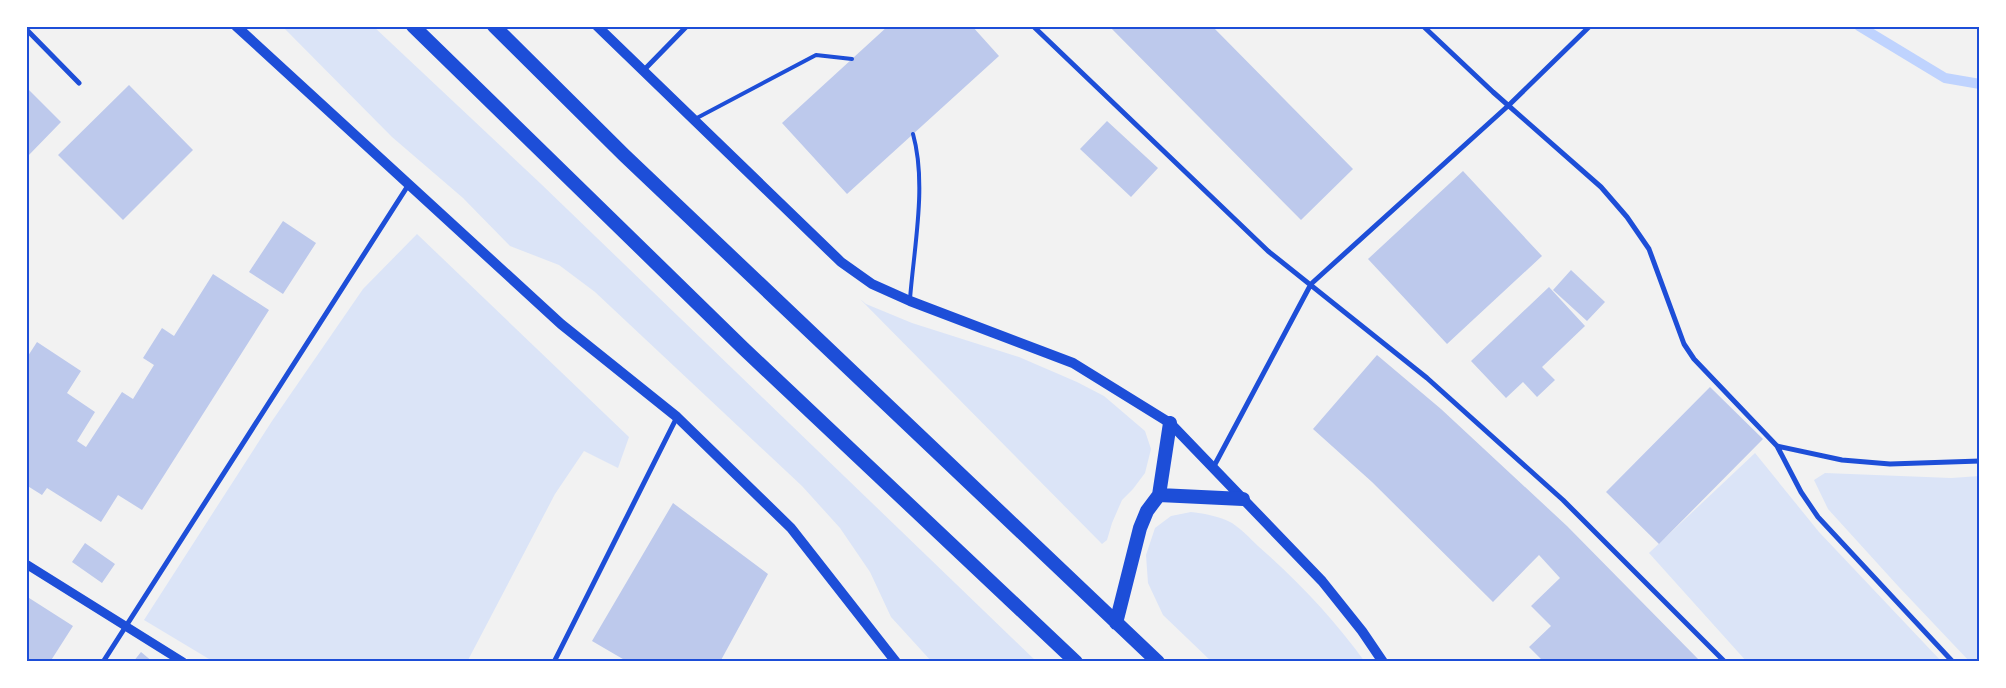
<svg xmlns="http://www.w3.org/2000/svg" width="2006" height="688" font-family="'Roboto Condensed',sans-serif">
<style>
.green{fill:#dbe4f7}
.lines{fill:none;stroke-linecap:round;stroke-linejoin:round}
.stream{stroke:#bfd3fe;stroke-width:10}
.building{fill:#bdc9ec}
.service{stroke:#1d4ed8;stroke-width:4}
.minor{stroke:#1d4ed8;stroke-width:5}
.tertiary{stroke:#1d4ed8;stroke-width:9}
.secondary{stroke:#1d4ed8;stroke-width:10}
.trunk{stroke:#1d4ed8;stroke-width:14}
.neatline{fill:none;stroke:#1d4ed8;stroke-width:2}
</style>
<rect width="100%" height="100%" fill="#f2f2f2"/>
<!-- green -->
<path class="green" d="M 282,26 L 373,26 L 540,183 L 1037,662 L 932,662 L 891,617 L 870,572 L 840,528 L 802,486 L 595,292 L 559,265 L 510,246 L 463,198 L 392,137 Z
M 417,234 L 629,437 L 618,468 L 584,451 L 555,494 L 467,662 L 214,662 L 144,620 L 272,421 L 363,289 Z
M 860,299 L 866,304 L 912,323 L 1019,357 L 1077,382 L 1104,396 L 1145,431 L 1151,449 L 1145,473 L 1133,489 L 1122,500 L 1112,523 L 1107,540 L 1102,544 Z
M 1755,453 L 1819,532 L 1942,662 L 1747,662 L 1649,553 Z
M 1825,473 L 1951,478 L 1980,476 L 1980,662 L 1970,662 L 1898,586 L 1828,509 L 1814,480 Z
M 1191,512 C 1207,514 1218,516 1232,523 C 1241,529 1250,538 1258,546 C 1297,580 1335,620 1365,662 L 1212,662 L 1163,615 L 1148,583 L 1146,555 L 1155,528 L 1171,516 Z"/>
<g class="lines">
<!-- stream -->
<path class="stream" d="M 1859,26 L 1945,78 L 1980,84"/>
</g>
<!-- building -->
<path class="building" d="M 888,26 L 972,26 L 999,56 L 847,194 L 782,123 Z
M 1109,26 L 1212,26 L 1353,169 L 1301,220 Z
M 129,85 L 193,150 L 123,220 L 58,155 Z
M 26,87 L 61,122 L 27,157 L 26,156 Z
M 1107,121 L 1158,168 L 1131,197 L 1080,149 Z
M 1463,171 L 1542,256 L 1447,344 L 1368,259 Z
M 283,221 L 316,243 L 283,294 L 249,272 Z
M 1571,270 L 1605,302 L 1587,321 L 1553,290 Z
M 213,274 L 269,310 L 142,510 L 118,495 L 101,522 L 47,488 L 42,495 L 26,485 L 26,359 L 37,342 L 81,371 L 67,393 L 95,412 L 77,441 L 86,447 L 122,392 L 133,399 L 154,365 L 143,358 L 162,328 L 174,336 Z
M 1549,287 L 1585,326 L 1542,367 L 1555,380 L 1537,397 L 1523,382 L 1506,398 L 1471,361 Z
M 1377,355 L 1441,409 L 1567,526 L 1701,662 L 1544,662 L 1529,647 L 1551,626 L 1531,606 L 1560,578 L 1539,555 L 1493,602 L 1372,482 L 1313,429 Z
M 1710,387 L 1763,439 L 1659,544 L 1606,492 Z
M 673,503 L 768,574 L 720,662 L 628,662 L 592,641 Z
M 85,543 L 115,564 L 102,583 L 72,562 Z
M 26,596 L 73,626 L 50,662 L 26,662 Z
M 141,652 L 153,662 L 133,662 Z"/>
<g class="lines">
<!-- service -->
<path class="service" d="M 695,119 L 816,55 L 852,59
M 910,299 C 914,247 927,184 913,134"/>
<!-- minor -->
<path class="minor" d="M 1033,26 L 1268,251 L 1427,378 L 1563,500 L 1725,662
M 1423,26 L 1493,92 L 1601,187 L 1627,217 L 1649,249 L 1684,344 L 1694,359 L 1777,446 L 1801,492 L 1818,517 L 1953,662
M 26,29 L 79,83
M 643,71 L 687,26
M 1777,446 L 1842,460 L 1890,464 L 1980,461
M 1213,468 L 1311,284 L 1509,105 L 1590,26
M 103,662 L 409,184
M 554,662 L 677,417"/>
<!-- tertiary -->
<path class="tertiary" d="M 26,564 L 183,662"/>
<!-- secondary -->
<path class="secondary" d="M 236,26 L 561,324 L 677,417 L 791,528 L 896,662
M 597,26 L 841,262 L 872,284 L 910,301 L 1073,363 L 1170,423 L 1322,581 L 1362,631 L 1383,662"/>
<!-- trunk -->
<path class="trunk" d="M 413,26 L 743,348 L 1076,662
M 494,26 L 624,155 L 1158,662
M 1159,495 L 1170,423
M 1116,623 L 1140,528 L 1147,511 L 1159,495 L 1243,499"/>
</g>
<!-- border -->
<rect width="2006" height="688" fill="none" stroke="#ffffff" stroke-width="55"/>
<rect x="28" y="28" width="1950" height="632" class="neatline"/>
</svg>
